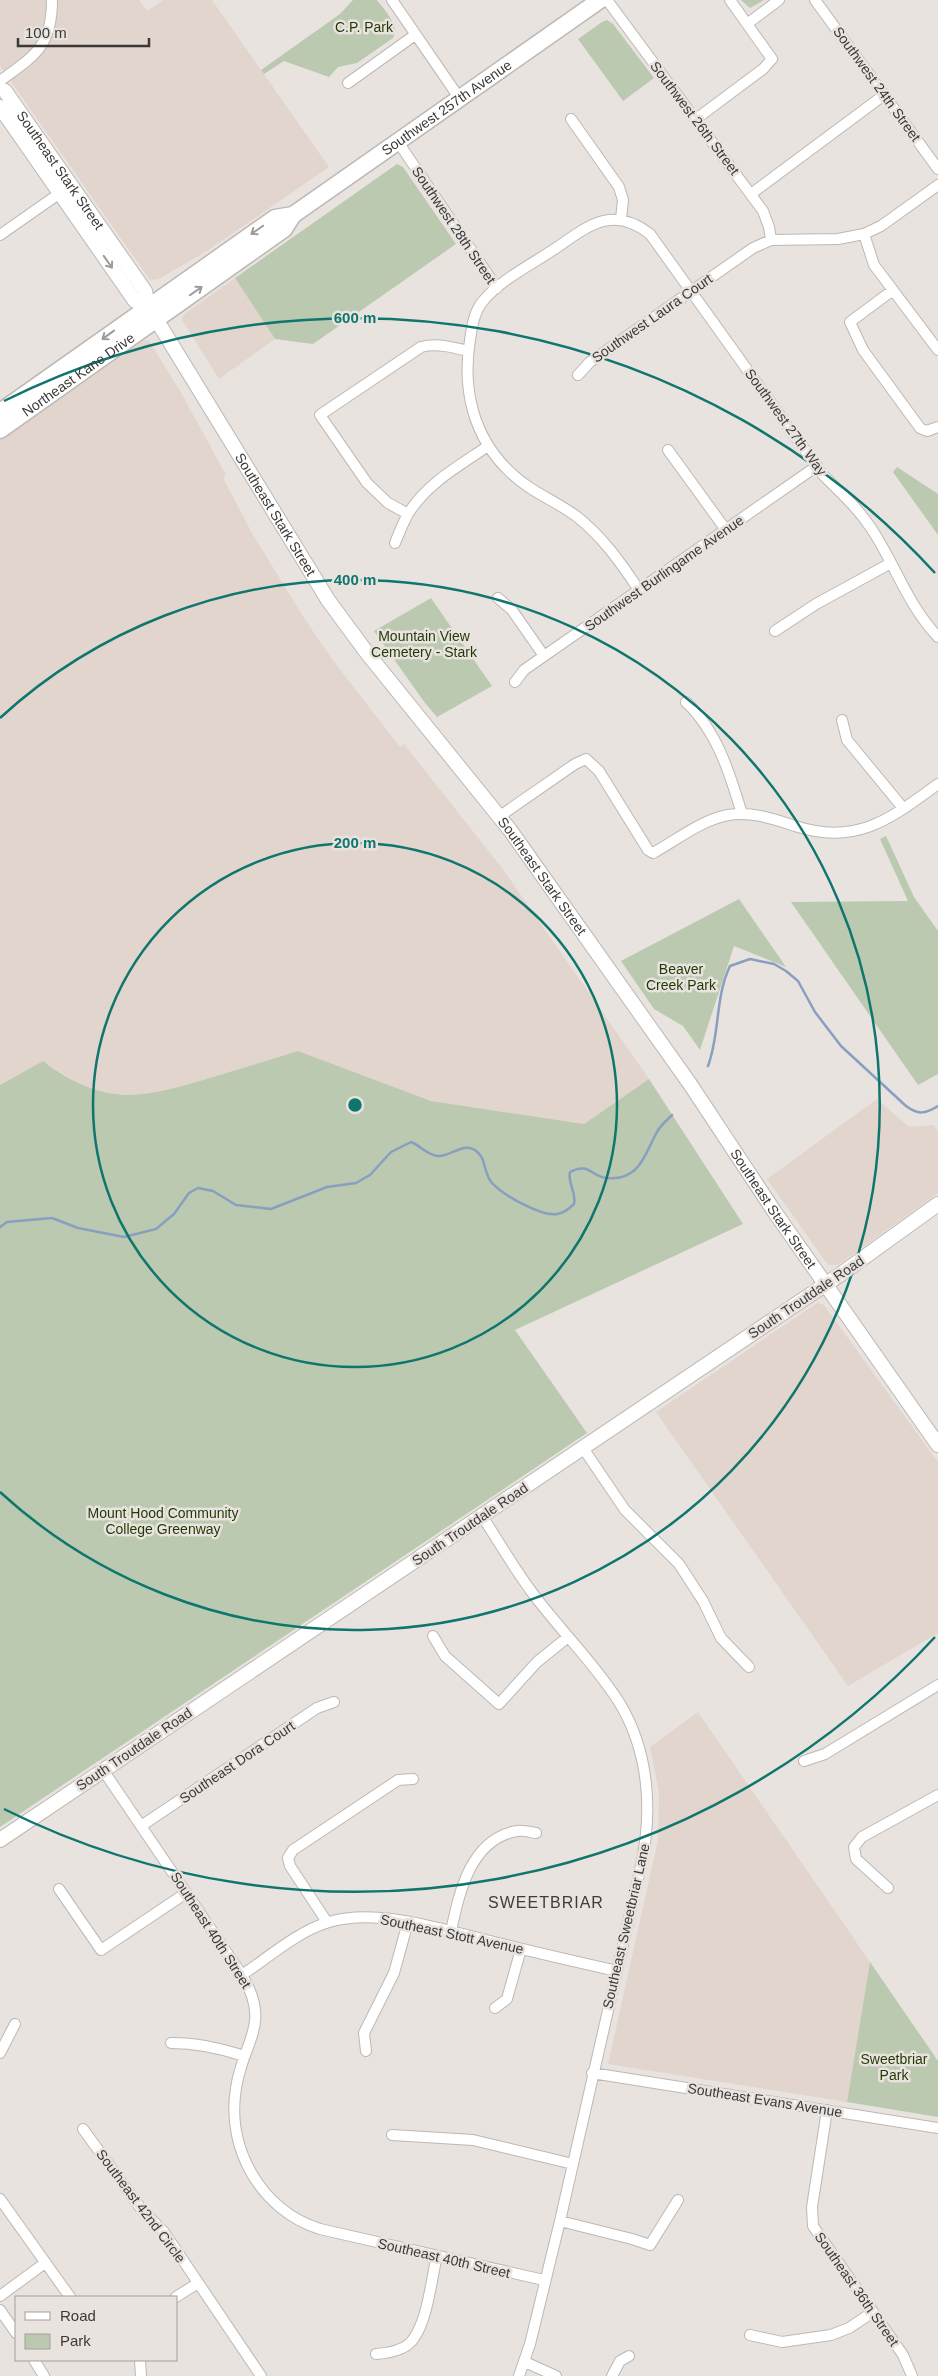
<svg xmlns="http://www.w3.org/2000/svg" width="938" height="2376" font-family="Arial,sans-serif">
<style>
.built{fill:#e2d5cd}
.green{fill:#bac9b0}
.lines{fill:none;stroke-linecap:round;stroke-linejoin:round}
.stream{stroke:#889fc0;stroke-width:2.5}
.minor-casing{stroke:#bdb8b4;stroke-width:12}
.secondary-casing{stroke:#bdb8b4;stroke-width:16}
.primary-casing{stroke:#bdb8b4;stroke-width:19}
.minor{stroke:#fff;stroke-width:10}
.secondary{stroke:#fff;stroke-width:14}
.primary{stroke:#fff;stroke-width:16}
.oneway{stroke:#9d9c9b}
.ring{fill:none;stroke:#0f766e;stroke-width:2.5}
.labels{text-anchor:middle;stroke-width:5;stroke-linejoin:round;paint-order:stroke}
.park-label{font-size:14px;fill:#1f3902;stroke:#e9e3df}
.street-label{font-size:14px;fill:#3b3937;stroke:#e9e3df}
.quarter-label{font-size:16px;letter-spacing:1px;fill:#413c39;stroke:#e9e3df}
.centre{fill:#0f766e;stroke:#e9e3df;stroke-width:2.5}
.ring-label{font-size:15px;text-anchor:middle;font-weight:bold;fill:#0f766e;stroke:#e9e3df;stroke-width:5;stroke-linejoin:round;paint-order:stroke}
</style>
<rect width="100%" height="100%" fill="#e9e3df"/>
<!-- built -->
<path class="built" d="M 0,0 L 139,0 L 147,11 L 163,0 L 212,0 L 329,167 L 207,251 L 159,279 L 150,280 L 0,66 Z
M 235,278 L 275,339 L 219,379 L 182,320 L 183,315 Z
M 145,340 L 149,341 L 180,391 L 226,475 L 223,478 L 253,535 L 306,621 L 332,659 L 400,747 L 404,744 L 502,868 L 649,1079 L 584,1124 L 431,1101 L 298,1051 L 172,1090 L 145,1095 L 112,1094 L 94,1090 L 77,1083 L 43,1061 L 0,1085 L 0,441 Z
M 877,1099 L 909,1127 L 934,1125 L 938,1131 L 938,1193 L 838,1265 L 828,1265 L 767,1179 Z
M 817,1303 L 824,1305 L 938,1462 L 938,1633 L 848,1686 L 656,1412 Z
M 698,1712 L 870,1962 L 847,2102 L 608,2064 L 658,1840 L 659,1792 L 650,1747 Z"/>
<!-- green -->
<path class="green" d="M 353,0 L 377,0 C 384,10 400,25 393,38 L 357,63 L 338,67 L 329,77 L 284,61 L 264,74 L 261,70 L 340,14 Z
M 741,0 L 764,0 L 750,8 Z
M 607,20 L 613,24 L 654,78 L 623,101 L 578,39 L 602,22 Z
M 397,164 L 403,167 L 456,244 L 313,344 L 275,339 L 235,278 Z
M 897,467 L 938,494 L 938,535 L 893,472 Z
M 431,598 L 492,686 L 437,717 L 425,703 L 374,631 Z
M 886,836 L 914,897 L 938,931 L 938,1074 L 918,1085 L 791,902 L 908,901 L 880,839 Z
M 739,899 L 786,967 L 734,946 L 700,1050 L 683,1026 L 654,1009 L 621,961 Z
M 298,1051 L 431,1101 L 584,1124 L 649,1079 L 743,1224 L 515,1330 L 587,1433 L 0,1827 L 0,1085 L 43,1061 C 104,1107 141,1099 210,1078 C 239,1069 269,1060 298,1051 Z
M 870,1962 L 938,2061 L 938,2117 L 847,2102 Z"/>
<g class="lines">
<!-- stream -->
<path class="stream" d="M 708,1066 C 720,1034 715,997 730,966 L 750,959 L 774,964 L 786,971 L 798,981 L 815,1012 L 841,1046 L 906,1106 C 918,1115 925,1114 938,1106
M 0,1227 L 7,1222 L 52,1218 L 78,1228 L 124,1237 L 156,1229 L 174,1214 L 189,1193 L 198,1188 L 213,1191 L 236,1205 L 271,1209 L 327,1187 L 356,1183 L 370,1175 L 391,1152 L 411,1142 C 421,1146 427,1155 438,1156 C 450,1157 463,1142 475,1150 C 487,1158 483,1173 492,1183 C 503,1195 542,1217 557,1214 C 564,1213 569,1209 574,1204 C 577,1193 567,1183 570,1172 C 589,1162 591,1176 606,1178 C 640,1182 645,1153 657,1132 C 660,1126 667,1120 672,1115"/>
<defs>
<path id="minor" d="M 392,0 L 460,99
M 607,0 L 763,211 L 769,227 L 771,240
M 815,0 L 938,169
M 747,24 L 779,0
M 0,81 C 34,56 52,47 52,0
M 348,83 L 415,35
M 571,119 L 619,187 L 623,200 L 621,219
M 696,119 L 763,69 L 772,59 L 730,0
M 398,142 L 497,288
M 751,194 L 884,95
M 864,234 L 874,265 L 938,350
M 0,235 L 60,193
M 893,290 L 850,322 L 863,350 L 920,428 L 927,431 L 938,427
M 578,375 L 590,362 L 753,248 L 771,240 L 838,239 L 864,234 L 881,226 L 938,185
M 668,450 L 726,530
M 408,514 L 388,503 L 367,483 L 320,415 L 421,347 C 437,343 452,347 468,351
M 395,543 C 399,533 403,523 408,514 C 427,483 459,466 488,446
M 639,590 C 621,563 602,536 576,516 C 554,500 529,491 510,472 C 473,437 462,389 470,340 C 472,326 474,312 483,301 C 500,280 534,263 556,248 C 589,225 613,205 650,234 L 822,474 C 840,492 857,507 871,528 C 895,564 908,606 938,637
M 498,598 L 512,610 L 544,656
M 775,631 L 816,604 L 891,563
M 515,682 L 524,670 L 817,466
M 686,702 C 717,731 730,774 742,814
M 842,720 L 847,740 L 903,808
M 500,816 L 575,764 L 586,759 L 599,771 L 648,850 L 653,853 C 677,840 701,820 728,815 C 751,811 774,819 795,826 C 857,846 890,819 938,784
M 583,1448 L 625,1510 L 679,1564 L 703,1601 L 721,1638 L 749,1667
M 482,1516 C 499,1542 515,1570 534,1595 C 561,1631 595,1664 619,1702 C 650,1753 653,1814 640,1870 L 560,2221 L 530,2344 L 519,2376
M 433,1636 L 445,1656 L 499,1704 L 537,1662 L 568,1637
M 804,1761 L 825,1754 L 938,1685
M 103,1770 L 242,1975 C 272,2025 243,2041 236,2088 C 226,2149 261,2210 320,2229 L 544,2280
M 141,1826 L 317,1708 L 334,1702
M 888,1888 L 856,1859 L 854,1847 L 862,1837 L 938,1795
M 59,1889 L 101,1950 L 186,1893
M 327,1922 L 290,1866 L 288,1858 L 293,1850 L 398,1780 L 413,1779
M 451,1931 C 459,1894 470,1839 517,1831 C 523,1830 530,1832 536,1833
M 242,1975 C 269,1957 298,1931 329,1922 C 379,1907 448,1931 498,1943 C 537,1953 577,1962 617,1971
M 495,2008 L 507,1999 L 521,1949
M 171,2043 C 197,2043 220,2048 244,2056
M 366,2051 L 364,2033 L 394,1973 L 408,1922
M 0,2053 L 15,2024
M 592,2073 L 938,2128
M 827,2110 L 812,2207 L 813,2226 L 903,2355 L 912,2376
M 83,2129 L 142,2210 L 164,2232 L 261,2376
M 392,2135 L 473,2140 L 573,2164
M 0,2199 L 70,2297
M 560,2221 L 632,2239 L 650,2245 L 678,2200
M 0,2296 L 45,2263
M 176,2297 L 198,2283
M 0,2310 L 16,2333
M 750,2335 L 782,2342 L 831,2335 L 849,2328 L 873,2312
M 376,2354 C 389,2353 407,2350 414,2338 C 428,2318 431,2280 437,2256
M 34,2360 L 44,2376
M 140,2360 L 141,2376
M 525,2362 L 556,2376
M 612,2376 L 620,2361 L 629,2356"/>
<g id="secondary">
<path id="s1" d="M 0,89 L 5,91 L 145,291 L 148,306"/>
<path d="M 0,107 L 135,301 L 148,306"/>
<path id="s2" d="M 156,319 L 328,600 L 367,653 L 510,830 L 690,1084 L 774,1211 L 938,1445"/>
<path d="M 0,1840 L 841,1274 L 938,1204"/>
</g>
<g id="primary">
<path d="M 0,412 L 275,218 L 293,215"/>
<path id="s3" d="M 0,430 L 284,229 L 293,215 L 600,0"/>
</g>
</defs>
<!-- minor casing -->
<use href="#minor" class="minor-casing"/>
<!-- secondary casing -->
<use href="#secondary" class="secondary-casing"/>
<!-- primary casing -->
<use href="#primary" class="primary-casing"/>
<!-- minor -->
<use href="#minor" class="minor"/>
<!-- secondary -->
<use href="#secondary" class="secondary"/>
<!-- primary -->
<use href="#primary" class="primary"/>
</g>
<!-- one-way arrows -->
<defs><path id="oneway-shaft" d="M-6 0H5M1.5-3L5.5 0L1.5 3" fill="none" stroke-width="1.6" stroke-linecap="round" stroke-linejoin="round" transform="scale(1.25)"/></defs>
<g class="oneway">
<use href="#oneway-shaft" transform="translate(257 230) rotate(145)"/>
<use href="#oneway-shaft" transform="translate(108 262) rotate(55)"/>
<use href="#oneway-shaft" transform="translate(196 291) rotate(-35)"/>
<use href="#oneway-shaft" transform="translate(108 335) rotate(144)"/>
</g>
<!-- distance rings -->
<g class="ring">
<circle cx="355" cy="1105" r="262"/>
<path d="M0 718A525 525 0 1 1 0 1492"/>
<path d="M935 1637A787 787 0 0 1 4 1809M4 401A787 787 0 0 1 935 573"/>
</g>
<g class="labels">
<!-- park labels -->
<g class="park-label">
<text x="364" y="32">C.P. Park</text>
<text x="424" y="641">Mountain View<tspan x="424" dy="16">Cemetery - Stark</tspan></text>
<text x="681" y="974">Beaver<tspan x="681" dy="16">Creek Park</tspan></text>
<text x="163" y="1518">Mount Hood Community<tspan x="163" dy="16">College Greenway</tspan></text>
<text x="894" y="2064">Sweetbriar<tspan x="894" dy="16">Park</tspan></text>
</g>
<!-- street labels -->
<g class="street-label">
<text transform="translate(877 84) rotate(54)" y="5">Southwest 24th Street</text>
<text dy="5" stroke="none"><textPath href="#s3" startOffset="552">Southwest 257th Avenue</textPath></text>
<text transform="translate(695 118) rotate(53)" y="5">Southwest 26th Street</text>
<text dy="5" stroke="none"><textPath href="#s1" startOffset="102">Southeast Stark Street</textPath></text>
<text transform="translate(454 225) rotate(56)" y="5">Southwest 28th Street</text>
<text transform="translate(652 318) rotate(-35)" y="5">Southwest Laura Court</text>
<text dy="5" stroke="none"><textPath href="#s3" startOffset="96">Northeast Kane Drive</textPath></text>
<text transform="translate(786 422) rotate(54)" y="5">Southwest 27th Way</text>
<text dy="5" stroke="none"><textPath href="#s2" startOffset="229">Southeast Stark Street</textPath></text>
<text transform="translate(664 573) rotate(-35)" y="5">Southwest Burlingame Avenue</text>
<text dy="5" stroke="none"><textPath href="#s2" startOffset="679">Southeast Stark Street</textPath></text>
<text dy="5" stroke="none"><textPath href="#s2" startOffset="1084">Southeast Stark Street</textPath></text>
<text transform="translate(806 1297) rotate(-34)" y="5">South Troutdale Road</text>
<text transform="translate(470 1524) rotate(-34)" y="5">South Troutdale Road</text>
<text transform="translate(134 1749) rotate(-34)" y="5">South Troutdale Road</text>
<text transform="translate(237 1762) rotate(-34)" y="5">Southeast Dora Court</text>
<text transform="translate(626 1926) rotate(-77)" y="5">Southeast Sweetbriar Lane</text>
<text transform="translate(211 1930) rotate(57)" y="5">Southeast 40th Street</text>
<text transform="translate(452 1934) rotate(12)" y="5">Southeast Stott Avenue</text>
<text transform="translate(765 2100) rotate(9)" y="5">Southeast Evans Avenue</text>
<text transform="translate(141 2206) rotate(53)" y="5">Southeast 42nd Circle</text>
<text transform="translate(444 2258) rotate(13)" y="5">Southeast 40th Street</text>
<text transform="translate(857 2289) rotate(55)" y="5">Southeast 36th Street</text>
</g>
<!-- quarter labels -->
<g class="quarter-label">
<text x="546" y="1908">SWEETBRIAR</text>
</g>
</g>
<circle cx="355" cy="1105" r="8" class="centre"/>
<g class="ring-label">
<text x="355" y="323">600 m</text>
<text x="355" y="585">400 m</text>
<text x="355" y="848">200 m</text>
</g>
<!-- legend -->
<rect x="15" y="2296" width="162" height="65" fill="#e9e3df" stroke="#a39f9c"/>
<rect x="25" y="2312" width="25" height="8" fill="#ffffff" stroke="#a39f9c"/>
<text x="60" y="2321" font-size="15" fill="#3b3937">Road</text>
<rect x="25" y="2334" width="25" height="15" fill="#bac9b0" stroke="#a39f9c"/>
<text x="60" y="2346" font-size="15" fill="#3b3937">Park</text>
<!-- scale -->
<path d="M18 38v8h131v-8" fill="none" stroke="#3b3937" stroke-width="2.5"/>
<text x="25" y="38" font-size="15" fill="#3b3937" stroke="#e9e3df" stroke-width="4" paint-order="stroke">100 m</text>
</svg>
